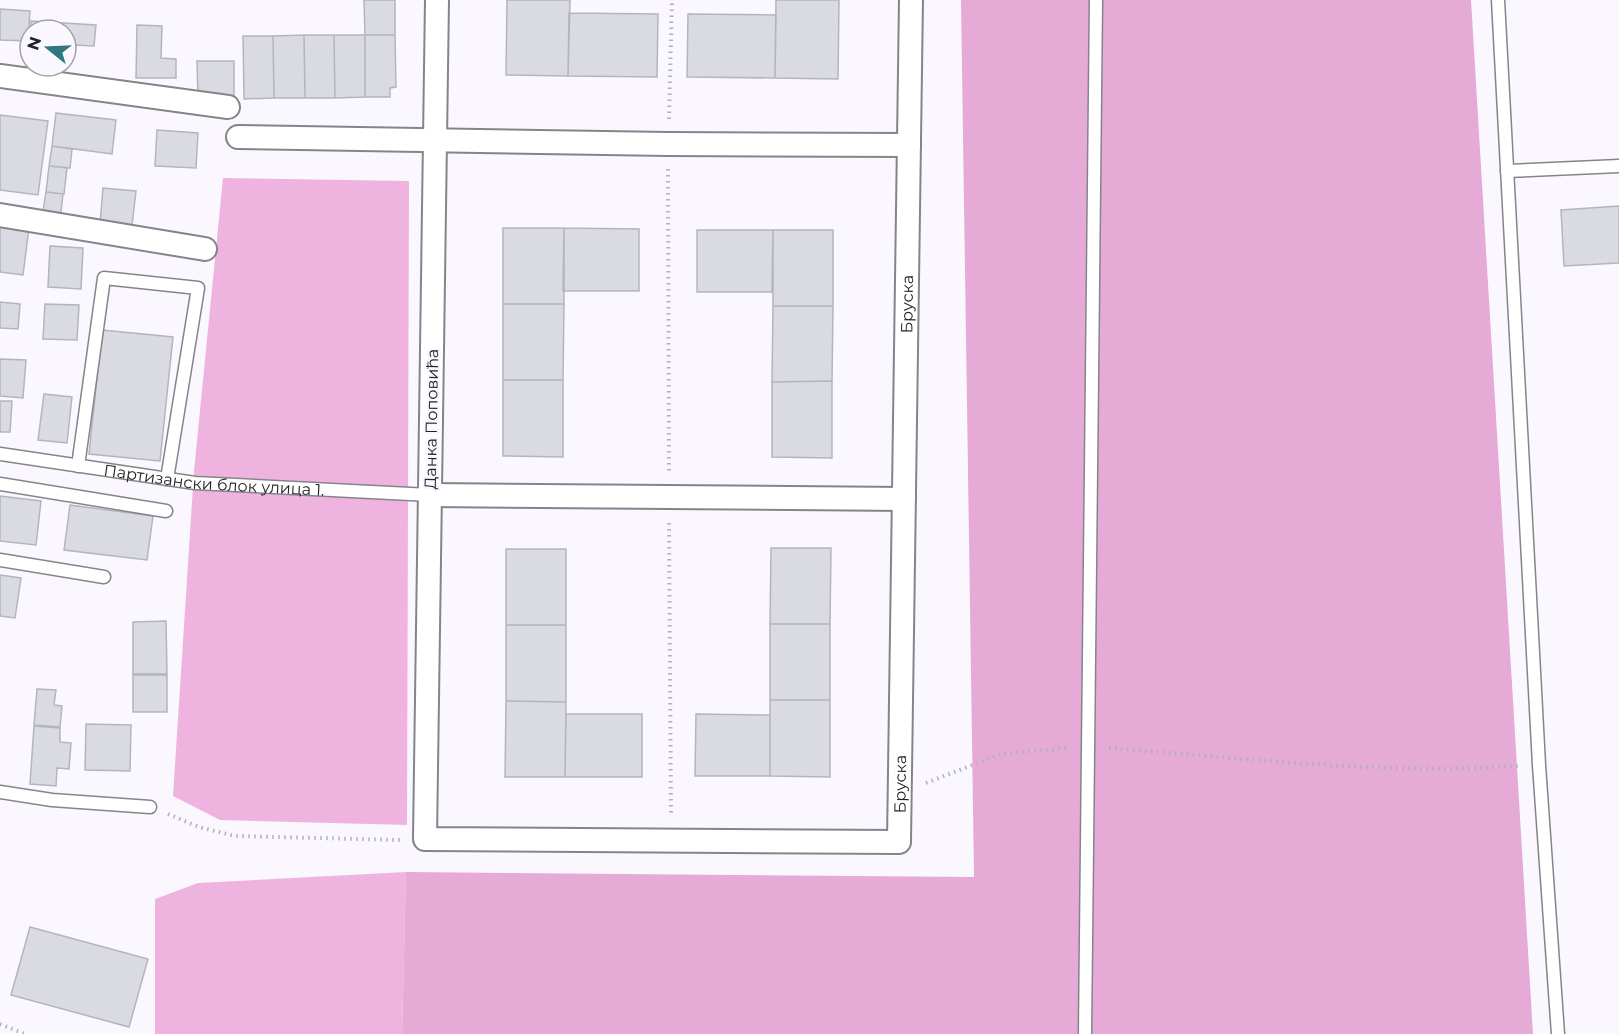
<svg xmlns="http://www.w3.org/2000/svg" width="1619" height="1034" font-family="Montserrat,sans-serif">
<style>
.green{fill:#eeb4df}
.forest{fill:#e6aad6}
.building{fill:#d9dae2;stroke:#b4b5bc;stroke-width:1.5}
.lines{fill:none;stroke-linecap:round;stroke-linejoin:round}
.service-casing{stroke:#86848b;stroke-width:15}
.minor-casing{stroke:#86848b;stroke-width:26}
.path{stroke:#b1b0b5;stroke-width:4;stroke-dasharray:1.5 4.5;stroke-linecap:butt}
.service{stroke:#fff;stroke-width:12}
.minor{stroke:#fff;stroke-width:22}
.labels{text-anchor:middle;stroke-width:5;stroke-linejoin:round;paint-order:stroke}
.street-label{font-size:16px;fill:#232225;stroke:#faf8fe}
</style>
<rect width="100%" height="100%" fill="#faf8fe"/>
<!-- green -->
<path class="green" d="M 223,178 L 409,181 L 407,825 L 220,820 L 173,796 L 194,471 Z
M 406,872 L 402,1034 L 155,1034 L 155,899 L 198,883 Z"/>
<!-- forest -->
<path class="forest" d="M 961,0 L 1471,0 L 1533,1034 L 402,1034 L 406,872 L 974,877 Z"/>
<!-- building -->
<path class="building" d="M 364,0 L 395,0 L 395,35 L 365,35 Z
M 507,0 L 570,0 L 568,76 L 506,75 Z
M 776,0 L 839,0 L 838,79 L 775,78 Z
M 0,9 L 30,11 L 28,41 L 0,40 Z
M 569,13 L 658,14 L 657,77 L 568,76 Z
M 688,14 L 776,15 L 775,78 L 687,77 Z
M 31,21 L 96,25 L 94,46 L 72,45 L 71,58 L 66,58 L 66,30 L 31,30 Z
M 137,25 L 162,26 L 161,58 L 176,59 L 176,78 L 136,78 Z
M 304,35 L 305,98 L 274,98 L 273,36 Z
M 304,35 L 334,35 L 335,98 L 305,98 Z
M 334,35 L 365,35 L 365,97 L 335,98 Z
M 365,35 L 395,35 L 396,87 L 390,88 L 390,97 L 365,97 Z
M 243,36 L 273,36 L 274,98 L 244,99 Z
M 197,61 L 234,61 L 234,97 L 198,97 Z
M 56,113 L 116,120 L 112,154 L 52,146 Z
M 0,115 L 48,121 L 38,195 L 0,190 Z
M 157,130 L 198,133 L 196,168 L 155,166 Z
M 52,146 L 72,149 L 70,168 L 49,166 Z
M 49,166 L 67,168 L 64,194 L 46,192 Z
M 103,188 L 136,191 L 132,226 L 100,224 Z
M 46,192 L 63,194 L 60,221 L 42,218 Z
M 1619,206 L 1619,263 L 1564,266 L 1561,210 Z
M 0,225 L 29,228 L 23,275 L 0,272 Z
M 503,228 L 564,228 L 564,304 L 503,304 Z
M 564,228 L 639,229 L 639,291 L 563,291 Z
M 697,230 L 773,230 L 772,292 L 697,292 Z
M 773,230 L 833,230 L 833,306 L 773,306 Z
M 50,246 L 83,248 L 81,289 L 48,287 Z
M 0,302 L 20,304 L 18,329 L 0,328 Z
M 45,304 L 79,305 L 77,340 L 43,339 Z
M 503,304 L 564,304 L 563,380 L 503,380 Z
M 773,306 L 833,306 L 832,381 L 772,382 Z
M 102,330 L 173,337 L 160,461 L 89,454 Z
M 0,359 L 26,360 L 23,398 L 0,396 Z
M 503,380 L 563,380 L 563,457 L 503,456 Z
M 832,381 L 832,458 L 772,457 L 772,382 Z
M 44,394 L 72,397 L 67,443 L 38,440 Z
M 0,401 L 12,401 L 10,432 L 0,432 Z
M 0,496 L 41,501 L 36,545 L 0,541 Z
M 70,505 L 153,516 L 147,560 L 64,550 Z
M 771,548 L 831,548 L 830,624 L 770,624 Z
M 506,549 L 566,549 L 566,625 L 506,625 Z
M 0,575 L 21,578 L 15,618 L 0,616 Z
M 166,621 L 167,674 L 133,674 L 133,622 Z
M 770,624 L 830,624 L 830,700 L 770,700 Z
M 506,625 L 566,625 L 566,702 L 506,701 Z
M 133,675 L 167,675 L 167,712 L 133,712 Z
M 37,689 L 56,690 L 54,705 L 62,706 L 60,727 L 34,725 Z
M 770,700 L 830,700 L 830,777 L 770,776 Z
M 506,701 L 566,702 L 565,777 L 505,777 Z
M 566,714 L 642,714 L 642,777 L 565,777 Z
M 696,714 L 770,715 L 770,776 L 695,776 Z
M 86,724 L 131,725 L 130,771 L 85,770 Z
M 34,726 L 60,728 L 60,742 L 71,743 L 69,769 L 57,768 L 56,786 L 30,784 Z
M 30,927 L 148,959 L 129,1027 L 11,995 Z"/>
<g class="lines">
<defs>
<g id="service">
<path d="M 1498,0 L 1539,765 L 1558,1034"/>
<path d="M 1507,171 L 1619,166"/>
<path id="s1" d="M 0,454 L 195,483 L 430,495"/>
<path d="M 78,466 L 104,278 L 198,288 L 167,479"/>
<path d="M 0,484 L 166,511"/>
<path d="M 0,560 L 104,577"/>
<path d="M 0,792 L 52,800 L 150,807"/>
<path d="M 1085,1034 L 1096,0"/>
</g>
<g id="minor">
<path id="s2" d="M 437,0 L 425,839 L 899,842 L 911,0"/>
<path d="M 0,76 L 228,107"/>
<path d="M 238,137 L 668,144 L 909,145"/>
<path d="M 0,215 L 205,249"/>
<path d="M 430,495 L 904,499"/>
</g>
</defs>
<!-- service casing -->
<use href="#service" class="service-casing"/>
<!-- minor casing -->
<use href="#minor" class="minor-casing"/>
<!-- path -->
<path class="path" d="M 669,119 L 672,0
M 668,169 L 669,473
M 669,523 L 671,815
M 1109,748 C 1245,758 1382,775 1518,766
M 926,783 L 1001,754 L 1069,748
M 168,814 L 199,827 L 235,836 L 400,840
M 0,1024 L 25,1034"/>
<!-- service -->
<use href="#service" class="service"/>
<!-- minor -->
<use href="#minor" class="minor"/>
</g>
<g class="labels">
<!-- street labels -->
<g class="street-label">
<text dy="6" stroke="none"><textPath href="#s2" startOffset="1851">Бруска</textPath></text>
<text transform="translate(431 419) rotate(-89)" y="6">Данка Поповића</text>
<text dy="6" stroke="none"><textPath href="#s1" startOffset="216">Партизански блок улица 1.</textPath></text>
<text dy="6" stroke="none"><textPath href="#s2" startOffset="1371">Бруска</textPath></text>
</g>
</g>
<!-- north arrow -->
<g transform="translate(48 48) rotate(288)"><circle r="28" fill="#faf8fe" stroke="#a4a2a7" stroke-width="1.5"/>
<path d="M0-4.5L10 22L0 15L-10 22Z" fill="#2f7781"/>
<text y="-9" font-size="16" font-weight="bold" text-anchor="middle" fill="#232225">N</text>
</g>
</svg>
